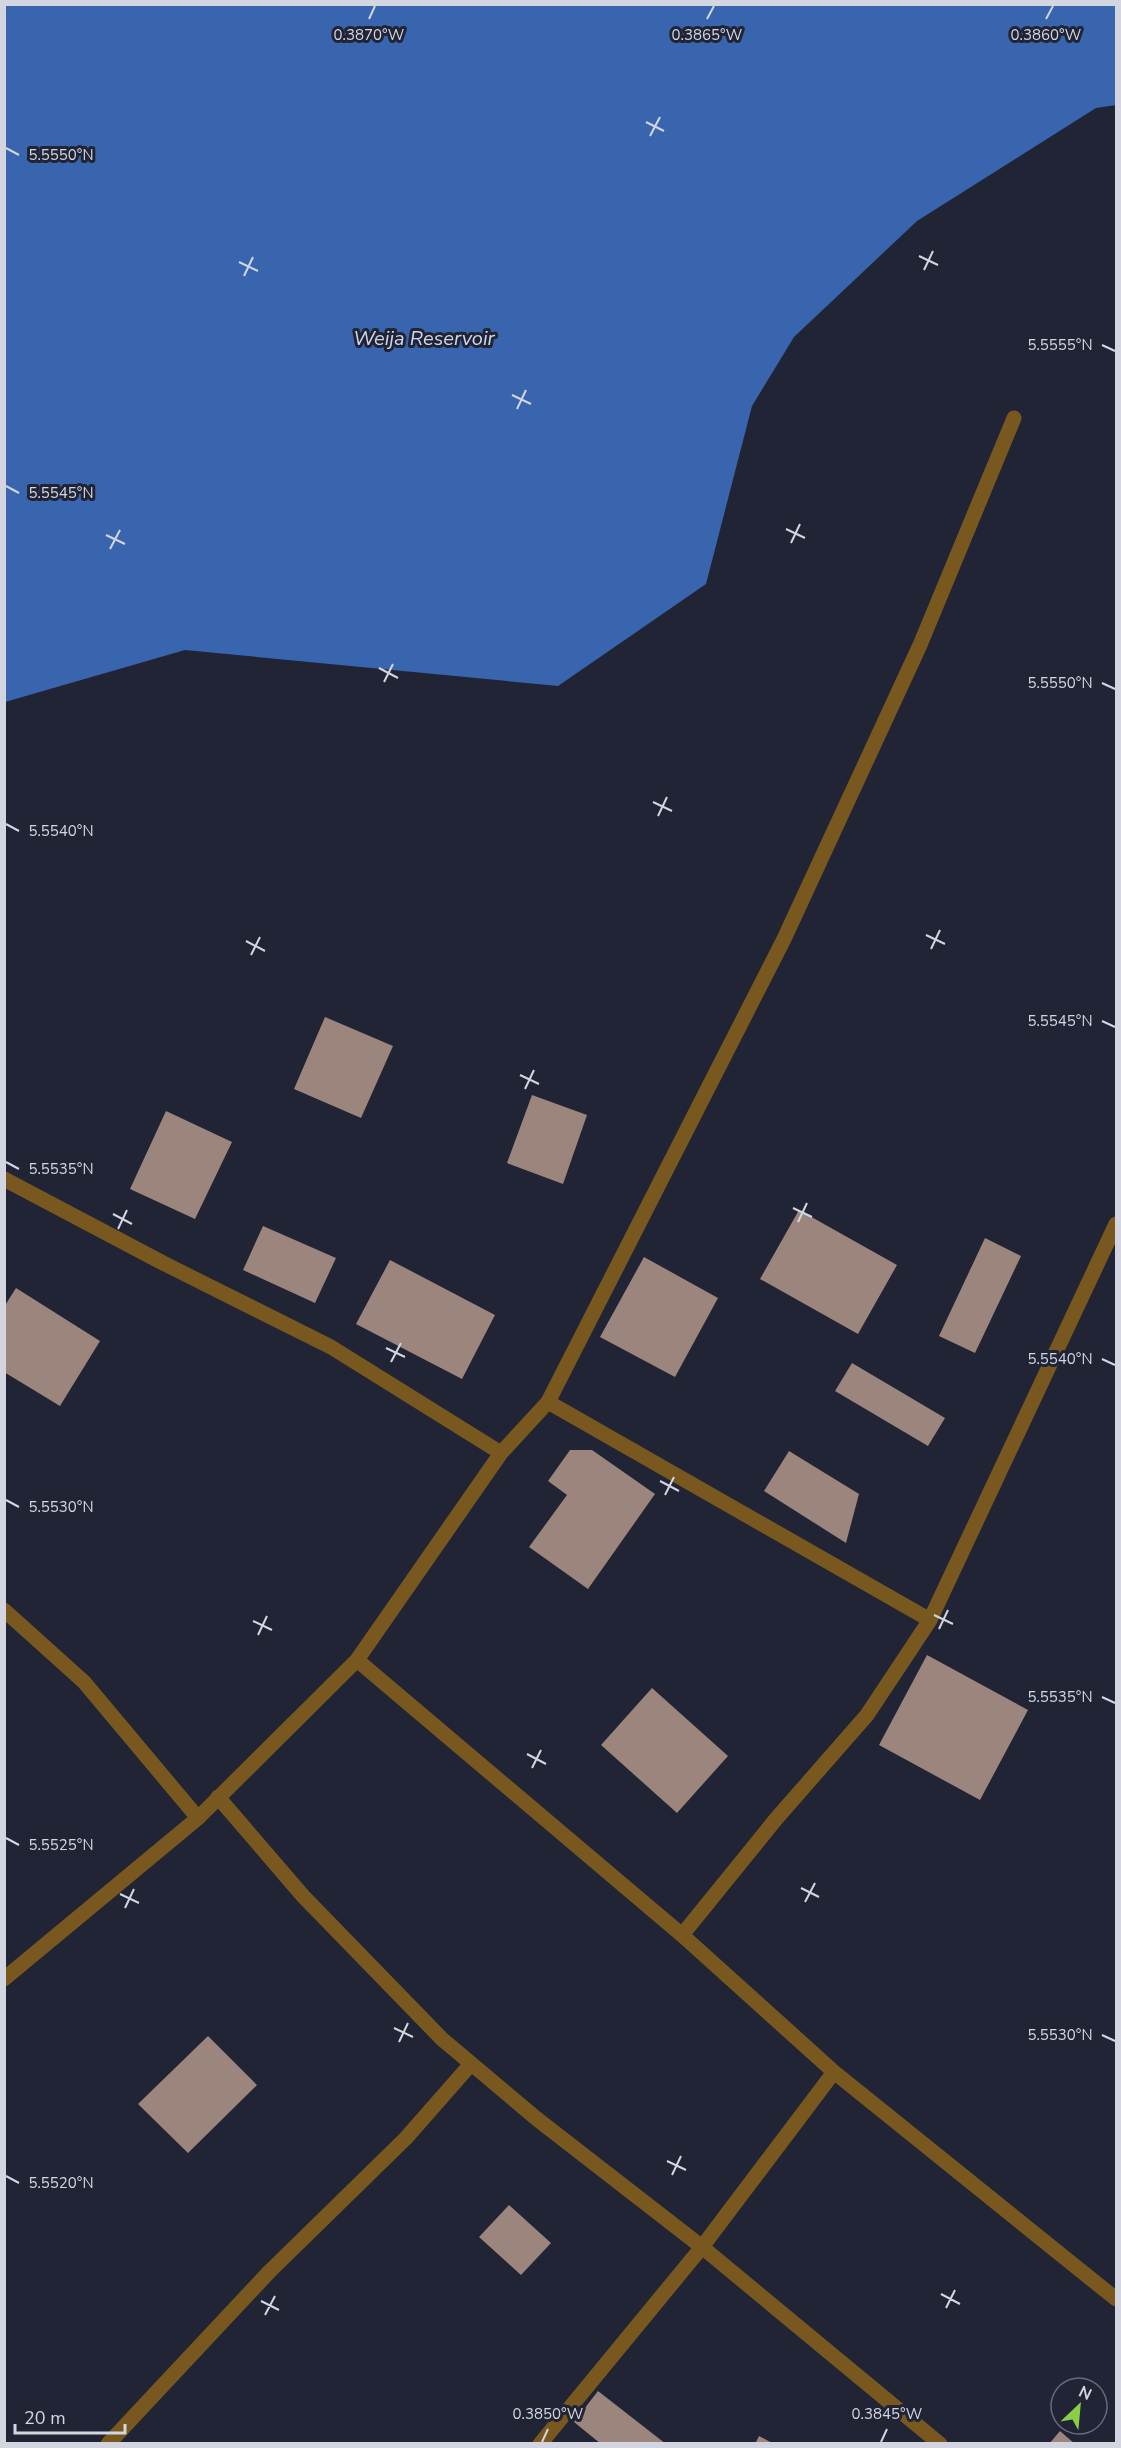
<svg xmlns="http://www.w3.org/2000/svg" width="1121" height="2448" font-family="'Nunito Sans',sans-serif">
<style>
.water{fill:#3965af}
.building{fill:#9c857c}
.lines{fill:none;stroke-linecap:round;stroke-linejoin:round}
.minor{stroke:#79581f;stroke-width:15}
.ticks{fill:none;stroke:#d3d6e1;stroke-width:2}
.labels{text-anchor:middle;stroke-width:6;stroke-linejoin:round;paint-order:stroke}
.water-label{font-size:20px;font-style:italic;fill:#cbd8ec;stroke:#212435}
.ticks-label{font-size:15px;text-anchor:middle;fill:#d3d6e1;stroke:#212435;stroke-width:6;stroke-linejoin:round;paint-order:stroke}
</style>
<rect width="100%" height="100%" fill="#212435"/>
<!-- water -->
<path class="water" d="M 5,4 L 1116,5 L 1116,105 L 1096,108 L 917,221 L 794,337 L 752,406 L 706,584 L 558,686 L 185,650 L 5,702 Z"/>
<!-- building -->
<path class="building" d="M 325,1017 L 393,1046 L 361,1118 L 294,1089 Z
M 532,1095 L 587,1115 L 563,1184 L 507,1163 Z
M 166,1111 L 232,1142 L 195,1219 L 130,1189 Z
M 799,1210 L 897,1265 L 858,1334 L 760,1279 Z
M 263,1226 L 336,1258 L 315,1303 L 243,1270 Z
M 985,1238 L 1021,1256 L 975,1353 L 939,1336 Z
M 644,1257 L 718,1298 L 675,1377 L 600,1337 Z
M 390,1260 L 495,1315 L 462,1379 L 356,1324 Z
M 16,1288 L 100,1341 L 60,1406 L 4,1372 L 4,1307 Z
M 852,1363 L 945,1418 L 928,1446 L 835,1391 Z
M 570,1450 L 592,1450 L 655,1494 L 588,1589 L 529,1547 L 567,1495 L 548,1481 Z
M 789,1451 L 859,1494 L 846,1543 L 764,1491 Z
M 927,1655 L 1028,1710 L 980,1800 L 879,1745 Z
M 652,1688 L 728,1756 L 677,1813 L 601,1745 Z
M 208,2036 L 257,2085 L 188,2153 L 138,2104 Z
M 509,2205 L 551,2243 L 521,2275 L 479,2237 Z
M 598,2391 L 666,2444 L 601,2444 L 574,2422 Z
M 1060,2431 L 1075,2444 L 1049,2444 Z
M 759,2436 L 774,2444 L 755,2444 Z"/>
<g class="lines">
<!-- minor -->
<path class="minor" d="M 4,1179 L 163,1263 L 331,1347 L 501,1453
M 548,1402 L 930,1620
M 4,1610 L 84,1682 L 198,1818
M 357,1660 L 682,1935 L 834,2072 L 1116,2299
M 218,1797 L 303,1896 L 442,2039 L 537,2119 L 702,2247 L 940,2444
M 682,1935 L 776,1819 L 867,1715 L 930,1620 L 1116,1224
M 4,1979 L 198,1818 L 357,1660 L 501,1453 L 548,1402 L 784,939 L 920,645 L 1014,418
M 108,2444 L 269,2272 L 406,2138 L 471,2064
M 540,2444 L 702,2247 L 834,2072"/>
</g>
<!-- ticks -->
<path class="ticks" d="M 369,19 L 375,6M 707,19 L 714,6M 1046,19 L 1053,6M 646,122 L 664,131M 650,136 L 660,117M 6,148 L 19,155M 919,256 L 938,265M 239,262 L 258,271M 924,270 L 933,251M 244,276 L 253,257M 1102,345 L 1115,351M 512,395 L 531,404M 517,409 L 526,390M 6,486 L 19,493M 786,529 L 805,538M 106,535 L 125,544M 791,543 L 800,524M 110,549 L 120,530M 379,668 L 398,678M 384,682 L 393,664M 1102,683 L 1115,689M 653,802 L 672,811M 658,816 L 667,797M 6,824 L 19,831M 926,935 L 945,944M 246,941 L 265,951M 931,949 L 940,930M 251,955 L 260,937M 1102,1021 L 1115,1027M 520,1075 L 539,1084M 525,1089 L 534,1070M 6,1162 L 19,1169M 793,1208 L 812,1217M 113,1214 L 132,1224M 798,1222 L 807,1203M 118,1229 L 127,1210M 386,1348 L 405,1357M 1102,1359 L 1115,1365M 391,1362 L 401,1343M 660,1481 L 679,1491M 665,1495 L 674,1477M 6,1500 L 19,1507M 934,1615 L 953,1624M 253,1621 L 272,1630M 939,1629 L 948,1610M 258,1635 L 267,1616M 1102,1697 L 1115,1703M 527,1754 L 546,1764M 532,1768 L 541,1750M 6,1838 L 19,1845M 801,1888 L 819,1897M 120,1894 L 139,1903M 805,1902 L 815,1883M 125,1908 L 134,1889M 394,2028 L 413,2037M 1102,2035 L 1115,2041M 399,2042 L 408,2023M 667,2161 L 686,2170M 672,2175 L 681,2156M 6,2176 L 19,2183M 941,2294 L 960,2304M 261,2301 L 279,2310M 946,2308 L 955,2290M 265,2315 L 275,2296M 542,2442 L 548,2429M 881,2442 L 887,2429"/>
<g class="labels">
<!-- water labels -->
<g class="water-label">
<text x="424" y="345">Weija Reservoir</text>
</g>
</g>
<g class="ticks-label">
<text x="369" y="40">0.3870°W</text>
<text x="707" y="40">0.3865°W</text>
<text x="1046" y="40">0.3860°W</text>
<text x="61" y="160">5.5550°N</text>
<text x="1060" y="350">5.5555°N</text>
<text x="61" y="498">5.5545°N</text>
<text x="1060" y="688">5.5550°N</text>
<text x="61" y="836">5.5540°N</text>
<text x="1060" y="1026">5.5545°N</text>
<text x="61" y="1174">5.5535°N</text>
<text x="1060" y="1364">5.5540°N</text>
<text x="61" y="1512">5.5530°N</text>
<text x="1060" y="1702">5.5535°N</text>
<text x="61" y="1850">5.5525°N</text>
<text x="1060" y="2040">5.5530°N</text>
<text x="61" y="2188">5.5520°N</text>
<text x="548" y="2419">0.3850°W</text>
<text x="887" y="2419">0.3845°W</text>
</g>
<!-- border -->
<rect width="1121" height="2448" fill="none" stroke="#d3d6e1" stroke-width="12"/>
<!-- north arrow -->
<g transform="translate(1079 2406) rotate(26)"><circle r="28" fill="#212435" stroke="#686b7a" stroke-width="1.5"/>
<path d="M0-4.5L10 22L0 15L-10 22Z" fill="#8ace47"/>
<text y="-9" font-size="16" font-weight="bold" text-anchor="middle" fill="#d3d6e1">N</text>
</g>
<!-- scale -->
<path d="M15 2424v9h110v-9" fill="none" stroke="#d3d6e1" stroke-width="3"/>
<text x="24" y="2424" font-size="18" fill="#d3d6e1" stroke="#212435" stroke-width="4.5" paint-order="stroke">20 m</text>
</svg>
